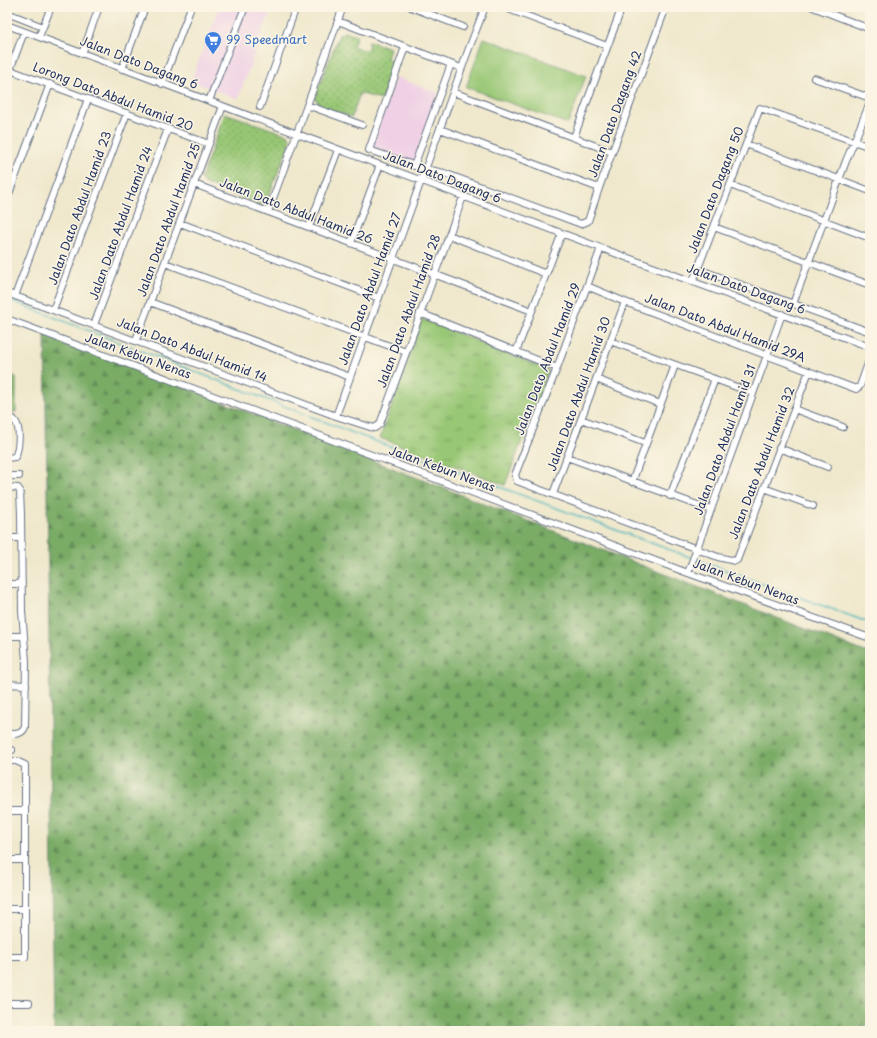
<svg xmlns="http://www.w3.org/2000/svg" width="877" height="1038" font-family="'Playpen Sans',sans-serif">
<style>
.built{fill:#efd0e5}
.grass{fill:url(#grass-tufts);stroke:#5a7b6a}
.forest{fill:url(#forest-firs);stroke:#4a6e62}
.park{fill:url(#park-dots);stroke:#5a7b6a}
.pitch{fill:#98c775;stroke:#5a7b6a}
.lines{fill:none;stroke-linecap:round;stroke-linejoin:round}
.stream{stroke:#46b5bf;stroke-width:1.5}
.minor-casing{stroke:#657084;stroke-width:8}
.minor{stroke:#fff;stroke-width:6}
.labels{text-anchor:middle;stroke-width:3;stroke-linejoin:round;paint-order:stroke}
.shop-label{font-size:12px;fill:#366cbe;stroke:#fcf5e5;text-anchor:start}
.street-label{font-size:12px;fill:#1b2f5e;stroke:#fcf5e5}
</style>
<defs>
<pattern id="grass-tufts" width="24" height="20" patternUnits="userSpaceOnUse"><rect width="24" height="20" fill="#98c775"/><path d="M3 7l-1-3M5 7V3M7 7l1-3M15 17l-1-3M17 17v-4M19 17l1-3" fill="none" stroke="#7ba263"/></pattern>
<pattern id="forest-firs" width="22" height="20" patternUnits="userSpaceOnUse"><rect width="22" height="20" fill="#7aac66"/><path d="M5 1l3.5 6h-7zM16 11l3.5 6h-7z" fill="#638c57"/></pattern>
<pattern id="park-dots" width="8" height="8" patternUnits="userSpaceOnUse"><rect width="8" height="8" fill="#98c775"/><path d="M2 2h.1M6 6h.1" fill="none" stroke="#7ba263" stroke-width="1.8" stroke-linecap="round"/></pattern>
</defs>
<rect width="100%" height="100%" fill="#fcf5e5"/>
<filter id="ink" filterUnits="userSpaceOnUse"><feTurbulence type="fractalNoise" baseFrequency=".025" numOctaves="2"/><feDisplacementMap in="SourceGraphic" scale="8" xChannelSelector="R" yChannelSelector="G"/><feConvolveMatrix kernelMatrix="1 2 1 2 8 2 1 2 1" color-interpolation-filters="sRGB"/></filter>
<filter id="wash" filterUnits="userSpaceOnUse"><feTurbulence type="fractalNoise" baseFrequency=".012" numOctaves="4" result="noise"/><feDisplacementMap in="SourceGraphic" scale="16" xChannelSelector="R" yChannelSelector="G"/><feGaussianBlur stdDeviation="0.9" result="paint"/><feColorMatrix in="noise" values="0 0 0 0 0 0 0 0 0 0 0 0 0 0 0 0 0 1.4 0 .05"/><feComposite in="paint" operator="in"/></filter>
<g filter="url(#wash)">
<rect width="100%" height="100%" fill="#efe8cc"/>
<!-- built -->
<path class="built" d="M 219,7 L 273,7 L 263,30 L 238,99 L 191,81 Z
M 396,77 L 438,93 L 413,163 L 371,148 Z"/>
<!-- grass -->
<path class="grass" d="M 422,319 L 549,370 L 505,485 L 380,438 Z"/>
<!-- forest -->
<path class="forest" d="M 45,333 L 870,654 L 870,1031 L 54,1031 Z"/>
<!-- park -->
<path class="park" d="M 344,32 L 357,36 L 353,46 L 362,50 L 368,49 L 369,41 L 390,48 L 387,59 L 395,62 L 381,100 L 360,93 L 352,117 C 342,113 318,109 315,97 L 339,35 Z
M 225,113 L 288,135 L 291,140 L 266,203 L 259,205 L 204,183 L 201,179 Z
M 7,374 L 16,377 L 16,412 L 7,412 Z"/>
<!-- pitch -->
<path class="pitch" d="M 484,38 L 586,76 L 568,124 L 466,87 Z"/>
<g class="lines">
<!-- stream -->
<path class="stream" d="M 7,299 L 364,437 L 692,558
M 695,559 L 870,623"/>
</g>
</g>
<g filter="url(#ink)">
<g class="lines">
<defs>
<path id="minor" d="M 411,7 L 463,27
M 503,7 L 607,46
M 813,7 L 870,29
M 7,13 L 43,27
M 338,21 L 461,68
M 7,25 L 601,248 L 870,347
M 39,37 L 51,7
M 405,47 L 369,150 L 425,169 L 444,173 L 581,224 L 588,221 L 599,188 L 666,7
M 82,54 L 99,7
M 122,69 L 145,7
M 10,70 L 209,144
M 7,78 L 24,32
M 814,78 L 870,98
M 162,84 L 191,7
M 453,92 L 612,152
M 209,101 L 245,7
M 307,105 L 362,125
M 260,107 L 296,7
M 440,129 L 599,188
M 574,137 L 622,7
M 746,144 L 870,191
M 414,166 L 451,64
M 194,184 L 532,311
M 730,185 L 870,238
M 7,199 L 50,84
M 268,212 L 343,7
M 180,223 L 379,298
M 309,227 L 338,150
M 714,227 L 870,285
M 449,235 L 546,274
M 351,243 L 380,165
M 601,248 L 557,368 L 515,475 L 517,481 L 718,557 L 735,561 L 737,560 L 809,371
M 165,263 L 406,352
M 698,269 L 870,332
M 693,281 L 760,108 L 870,147
M 587,286 L 625,302 L 856,389 L 860,386 L 870,358
M 7,293 L 336,416 L 370,427 L 375,428 L 380,424 L 463,197
M 15,296 L 88,99
M 150,302 L 350,377
M 793,304 L 846,161 L 870,103
M 53,310 L 127,113
M 420,313 L 557,368
M 7,319 L 688,573 L 870,638
M 94,325 L 168,129
M 136,340 L 223,106
M 610,341 L 753,393
M 516,352 L 562,233
M 596,379 L 660,404
M 794,409 L 843,427
M 7,415 C 10,417 13,418 15,421 C 21,428 19,449 15,457 L 7,458
M 336,416 L 468,51 L 485,7
M 581,419 L 645,443
M 779,448 L 828,467
M 567,457 L 711,510
M 7,476 L 19,476
M 632,482 L 675,365
M 7,487 L 18,488 L 20,491 L 21,514 L 22,611 L 26,661 L 25,727 C 22,735 15,734 7,734
M 764,488 L 813,506
M 553,494 L 625,302
M 670,496 L 715,379
M 7,538 L 21,538
M 688,573 L 782,314
M 7,584 L 22,584
M 7,636 L 24,636
M 7,684 L 26,685
M 7,750 L 12,750
M 7,761 L 16,761 L 25,765 L 25,957 L 7,957
M 7,811 L 24,811
M 7,860 L 24,860
M 7,909 L 25,909
M 7,1003 L 29,1003"/>
</defs>
<!-- minor casing -->
<use href="#minor" class="minor-casing"/>
<!-- minor -->
<use href="#minor" class="minor"/>
</g>
</g>
<!-- icons -->
<defs>
<symbol id="supermarket-pin" viewBox="-11 -11 22 30"><path d="M0 17L-7.5 6A9.5 9.5 0 1 1 7.5 6Z" fill="#3f7fe0" stroke="#fcf5e5"/><path d="M-6-5.5h2.5l.6 2H6L4.5 2H-2.5L-4.4-4H-6ZM-1.5 3.2a1.3 1.3 0 1 0 .1 0ZM3 3.2a1.3 1.3 0 1 0 .1 0Z" fill="#fff"/></symbol>
</defs>
<g fill-rule="evenodd">
<use href="#supermarket-pin" x="203" y="30" width="20" height="27"/>
</g>
<g class="labels">
<!-- shop labels -->
<g class="shop-label">
<text x="226" y="44">99 Speedmart</text>
</g>
<!-- street labels -->
<g class="street-label">
<text transform="translate(139 63) rotate(21)" y="4">Jalan Dato Dagang 6</text>
<text transform="translate(113 97) rotate(21)" y="4">Lorong Dato Abdul Hamid 20</text>
<text transform="translate(615 114) rotate(-70)" y="4">Jalan Dato Dagang 42</text>
<text transform="translate(442 177) rotate(21)" y="4">Jalan Dato Dagang 6</text>
<text transform="translate(716 190) rotate(-69)" y="4">Jalan Dato Dagang 50</text>
<text transform="translate(80 208) rotate(-70)" y="4">Jalan Dato Abdul Hamid 23</text>
<text transform="translate(296 211) rotate(21)" y="4">Jalan Dato Abdul Hamid 26</text>
<text transform="translate(169 220) rotate(-70)" y="4">Jalan Dato Abdul Hamid 25</text>
<text transform="translate(121 223) rotate(-70)" y="4">Jalan Dato Abdul Hamid 24</text>
<text transform="translate(370 289) rotate(-70)" y="4">Jalan Dato Abdul Hamid 27</text>
<text transform="translate(746 289) rotate(20)" y="4">Jalan Dato Dagang 6</text>
<text transform="translate(409 311) rotate(-70)" y="4">Jalan Dato Abdul Hamid 28</text>
<text transform="translate(725 328) rotate(21)" y="4">Jalan Dato Abdul Hamid 29A</text>
<text transform="translate(192 350) rotate(21)" y="4">Jalan Dato Abdul Hamid 14</text>
<text transform="translate(138 356) rotate(20)" y="4">Jalan Kebun Nenas</text>
<text transform="translate(548 359) rotate(-69)" y="4">Jalan Dato Abdul Hamid 29</text>
<text transform="translate(579 394) rotate(-70)" y="4">Jalan Dato Abdul Hamid 30</text>
<text transform="translate(725 440) rotate(-70)" y="4">Jalan Dato Abdul Hamid 31</text>
<text transform="translate(762 463) rotate(-69)" y="4">Jalan Dato Abdul Hamid 32</text>
<text transform="translate(442 469) rotate(20)" y="4">Jalan Kebun Nenas</text>
<text transform="translate(746 582) rotate(20)" y="4">Jalan Kebun Nenas</text>
</g>
</g>
<!-- margin -->
<rect width="877" height="1038" fill="none" stroke="#fcf5e5" stroke-width="24"/>
</svg>
